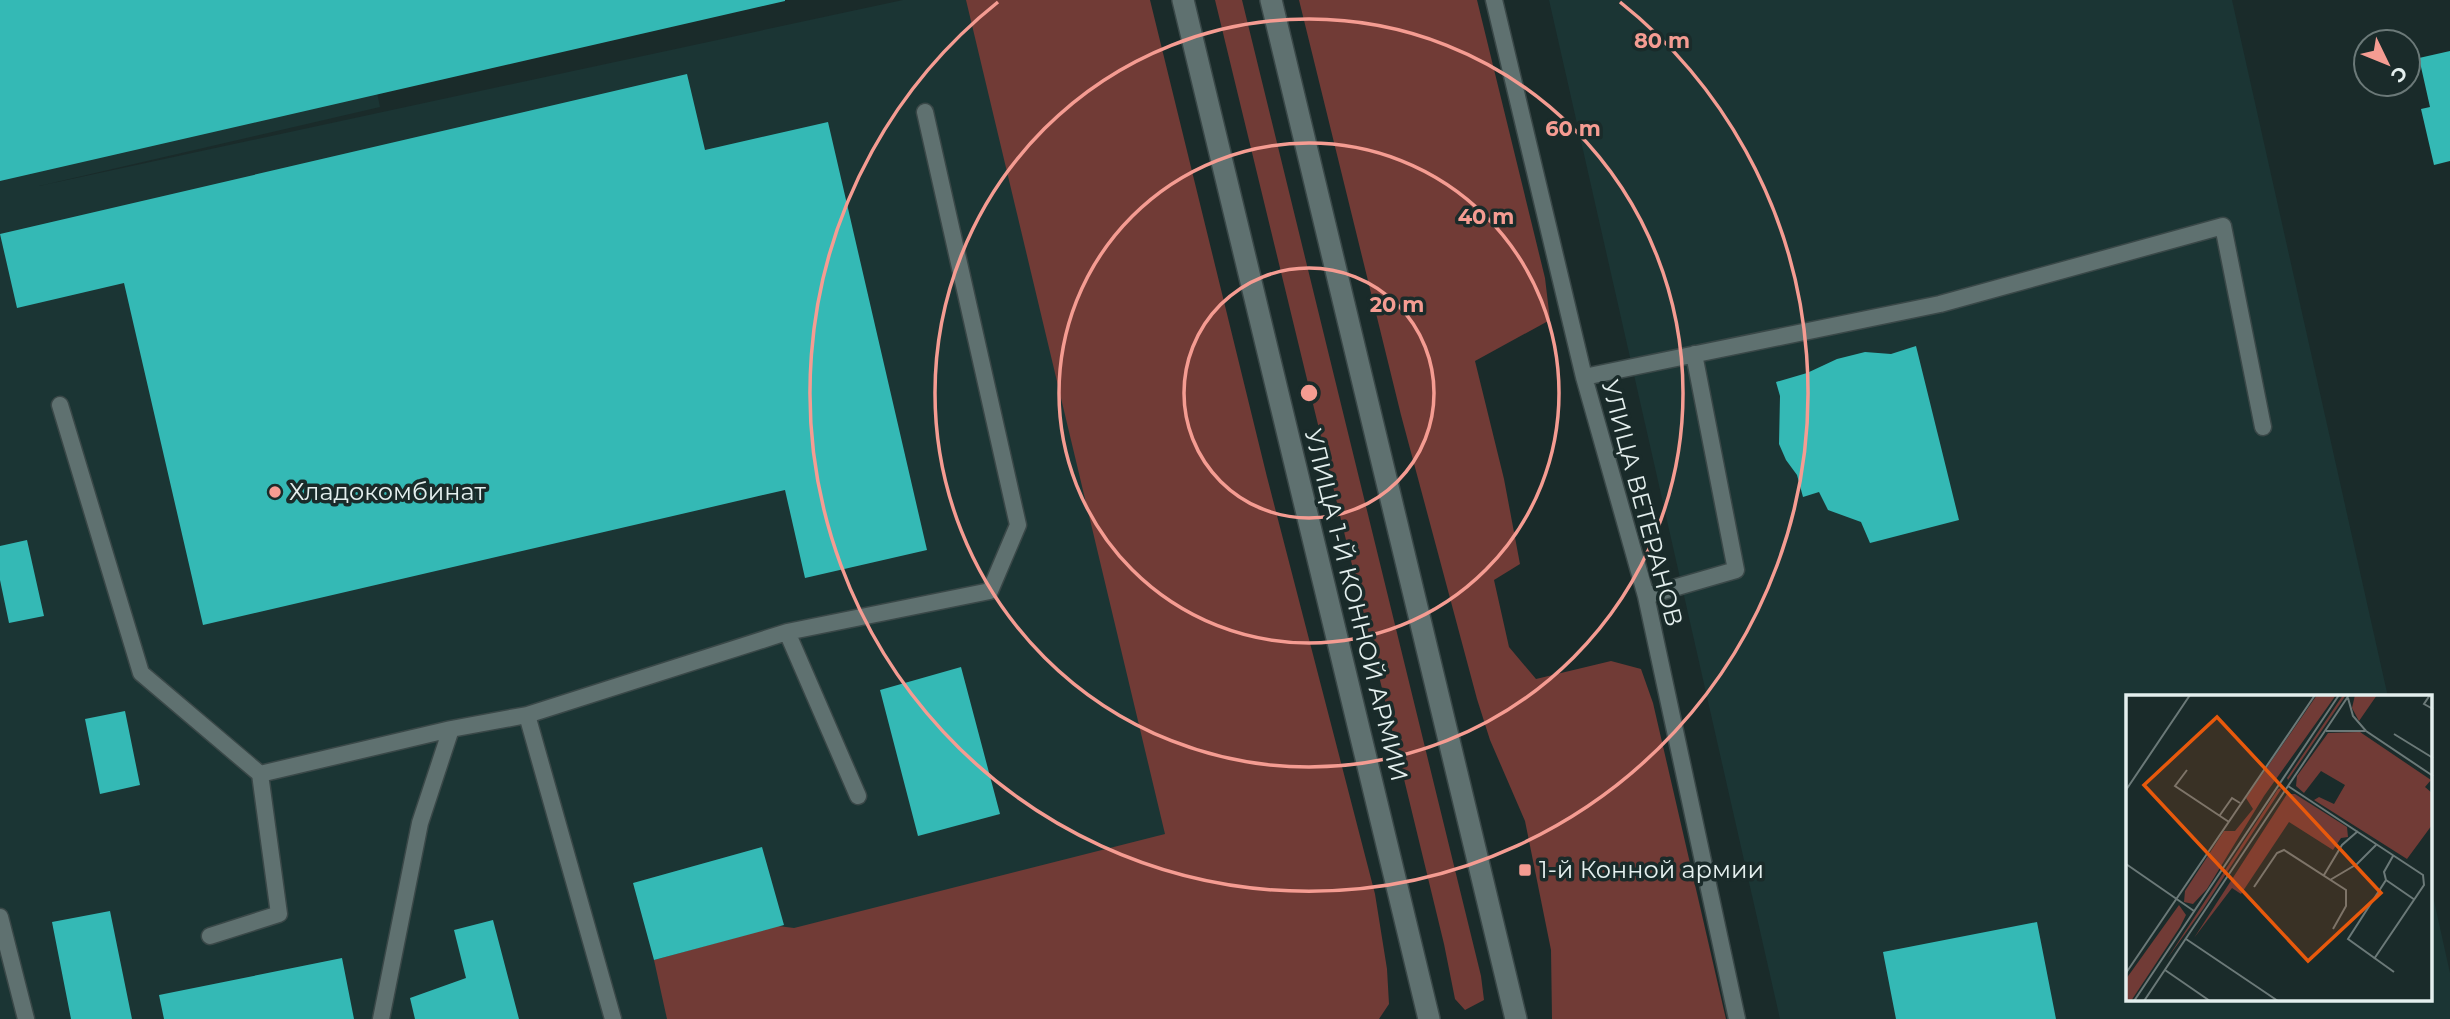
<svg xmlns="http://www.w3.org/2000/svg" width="2450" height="1019" font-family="Montserrat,sans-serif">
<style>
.built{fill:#1b3534}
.green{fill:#713b36}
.building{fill:#34b9b5}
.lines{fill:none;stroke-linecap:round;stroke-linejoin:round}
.service-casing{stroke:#3a4848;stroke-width:19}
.secondary-casing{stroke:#3a4848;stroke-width:24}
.service{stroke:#5f7170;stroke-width:16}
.secondary{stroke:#5f7170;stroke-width:21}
.ring{fill:none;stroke:#f59c92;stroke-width:3.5}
.poi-dot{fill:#f59c92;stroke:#1a2b2a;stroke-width:2.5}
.labels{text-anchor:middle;stroke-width:7;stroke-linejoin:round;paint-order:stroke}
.poi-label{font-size:24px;fill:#e4efee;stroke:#1a2b2a;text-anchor:start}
.street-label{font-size:24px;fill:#e4efee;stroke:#1a2b2a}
.inset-road{fill:none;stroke:#6b7978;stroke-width:2}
.view{fill:#e8590c;fill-opacity:0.15;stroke:#e8590c;stroke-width:3.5}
.inset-edge{fill:none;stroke:#e4efee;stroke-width:3.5}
.centre{fill:#f59c92;stroke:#1a2b2a;stroke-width:3.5}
.ring-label{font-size:21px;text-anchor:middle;font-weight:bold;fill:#f59c92;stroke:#1a2b2a;stroke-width:7;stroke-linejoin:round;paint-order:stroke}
</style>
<rect width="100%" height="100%" fill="#1a2b2a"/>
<!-- built -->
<path class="built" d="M 0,0 L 358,0 L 380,107 L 39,186 L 903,0 L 1044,0 L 1296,1019 L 0,1019 Z
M 1549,0 L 2232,0 L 2388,697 L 2128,697 L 2128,1000 L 2431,1000 L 2431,887 L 2450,973 L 2450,1019 L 1780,1019 Z"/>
<!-- green -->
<path class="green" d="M 966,0 L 1150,0 L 1267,477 L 1375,894 L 1387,969 L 1389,1004 L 1379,1019 L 667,1019 L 654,960 L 778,926 L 794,928 L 1165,834 Z
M 1215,0 L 1242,0 L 1481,976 L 1484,1000 L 1465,1010 L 1455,999 L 1444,944 Z
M 1299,0 L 1477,0 L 1545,278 L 1550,320 L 1475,361 L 1504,479 L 1520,564 L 1494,580 L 1509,647 L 1536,679 L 1611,661 L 1641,669 L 1653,703 L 1726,1019 L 1552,1019 L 1551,950 L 1525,821 L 1490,740 L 1477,699 L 1401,415 Z"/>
<!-- building -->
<path class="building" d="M 0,0 L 785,0 L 785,1 L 0,181 Z
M 2450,51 L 2450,161 L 2434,165 L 2421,109 L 2430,107 L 2419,58 Z
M 687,74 L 705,150 L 828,122 L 927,550 L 805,578 L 785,490 L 203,625 L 124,283 L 17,308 L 0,234 Z
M 1916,346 L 1959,520 L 1870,543 L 1861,522 L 1828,510 L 1819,492 L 1803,497 L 1797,475 L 1786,460 L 1779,444 L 1780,396 L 1776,382 L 1807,373 L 1837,359 L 1865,352 L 1891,354 Z
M 27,540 L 44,616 L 9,623 L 0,580 L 0,546 Z
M 961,667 L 1000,814 L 918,836 L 880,690 Z
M 125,711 L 140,785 L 100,794 L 85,719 Z
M 762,847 L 784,925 L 654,960 L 633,883 Z
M 110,911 L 132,1019 L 71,1019 L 52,922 Z
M 493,920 L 519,1019 L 415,1019 L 410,998 L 466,978 L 454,930 Z
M 2037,922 L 2056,1019 L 1896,1019 L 1883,952 Z
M 342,958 L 354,1019 L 164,1019 L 159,995 Z"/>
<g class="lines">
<defs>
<path id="service" d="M 1494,0 L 1584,377 L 1646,596 L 1737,1019
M 1584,377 L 1940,304 L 2223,226 L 2263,427
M 60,405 L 141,673 L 260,774 L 451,729 L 527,715 L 787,632 L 990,591 L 1018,525 L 925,112
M 1646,596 L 1736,570 L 1694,354
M 787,632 L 858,796
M 527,715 L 613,1019
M 0,917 L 26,1019
M 210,936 L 279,914 L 260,774
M 381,1019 L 420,823 L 451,729"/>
<path id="secondary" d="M 1183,0 L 1429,1019
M 1271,0 L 1516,1019"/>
</defs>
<!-- service casing -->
<use href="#service" class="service-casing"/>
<!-- secondary casing -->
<use href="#secondary" class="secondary-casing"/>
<!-- service -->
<use href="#service" class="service"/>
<!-- secondary -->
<use href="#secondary" class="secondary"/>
</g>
<!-- distance rings -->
<g class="ring">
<circle cx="1309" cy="393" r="125"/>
<circle cx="1309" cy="393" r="250"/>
<circle cx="1309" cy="393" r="374"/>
<path d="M1620 2A499 499 0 1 1 998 2"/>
</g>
<!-- markers -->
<g class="poi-dot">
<circle cx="275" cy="492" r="7"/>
<rect x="1518" y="863" width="14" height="14" rx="3.5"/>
</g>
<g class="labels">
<!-- poi labels -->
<g class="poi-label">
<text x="289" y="500">Хладокомбинат</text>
<text x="1539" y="878">1-й Конной армии</text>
</g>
<!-- street labels -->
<g class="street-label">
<text transform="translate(1642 503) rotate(75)" y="8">УЛИЦА ВЕТЕРАНОВ</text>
<text transform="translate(1356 605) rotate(76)" y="8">УЛИЦА 1-Й КОННОЙ АРМИИ</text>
</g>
</g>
<!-- overview -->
<g transform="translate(2126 695)">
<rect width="306" height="306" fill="#1a2b2a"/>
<path d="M 191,0 L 210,0 L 138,101 L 81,194 L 67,209 L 58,207 L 59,196 L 98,136 L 109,136 L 127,114 L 120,103 ZM 217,0 L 220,0 L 162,85 L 161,83 ZM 229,0 L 251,0 L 233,26 L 226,13 ZM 234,37 L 305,85 L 299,92 L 306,98 L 306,130 L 281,164 L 188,105 L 193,102 L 208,109 L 219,90 L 195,76 L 178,98 L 170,91 L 171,81 L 202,38 ZM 156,93 L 77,214 L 41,264 L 152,94 ZM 161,99 L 169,99 L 221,132 L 222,142 L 215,143 L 207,155 L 163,127 L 115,199 L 106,193 L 68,243 ZM 53,210 L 60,220 L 54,232 L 5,306 L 0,306 L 0,284 Z" fill="#713b36"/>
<path class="inset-road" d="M 304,0 L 298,9 L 307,14M 222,3 L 227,21 L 240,36 L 307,81M 200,36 L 239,36M 268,39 L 307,63M 61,75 L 49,91 L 103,127M 162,91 L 297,180 L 298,190 L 248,264M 0,95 L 64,0M 94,120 L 106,103 L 114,108M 267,161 L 258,177 L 260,185 L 222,244 L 268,277M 0,169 L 68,216M 198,180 L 216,150 L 232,136M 204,185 L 231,169 L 251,149M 260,185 L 289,205M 128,192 L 151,158 L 158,155 L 220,195 L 220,211 L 207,234M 60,244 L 152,306M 39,275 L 84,306M 0,278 L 189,0M 8,306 L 213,0M 18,306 L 223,0"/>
<path class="view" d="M 91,22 L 255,198 L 182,266 L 18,90 Z"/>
<rect width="306" height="306" class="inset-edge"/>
</g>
<circle cx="1309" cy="393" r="10" class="centre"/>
<g class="ring-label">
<text x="1662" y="48">80 m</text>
<text x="1573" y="136">60 m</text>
<text x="1486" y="224">40 m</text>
<text x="1397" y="312">20 m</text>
</g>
<!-- north arrow -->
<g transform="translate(2387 63) rotate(133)"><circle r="33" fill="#1a2b2a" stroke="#6b7978" stroke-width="2"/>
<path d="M0-5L12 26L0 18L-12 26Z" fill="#f59c92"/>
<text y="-10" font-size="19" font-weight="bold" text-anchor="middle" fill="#e4efee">С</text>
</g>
</svg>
